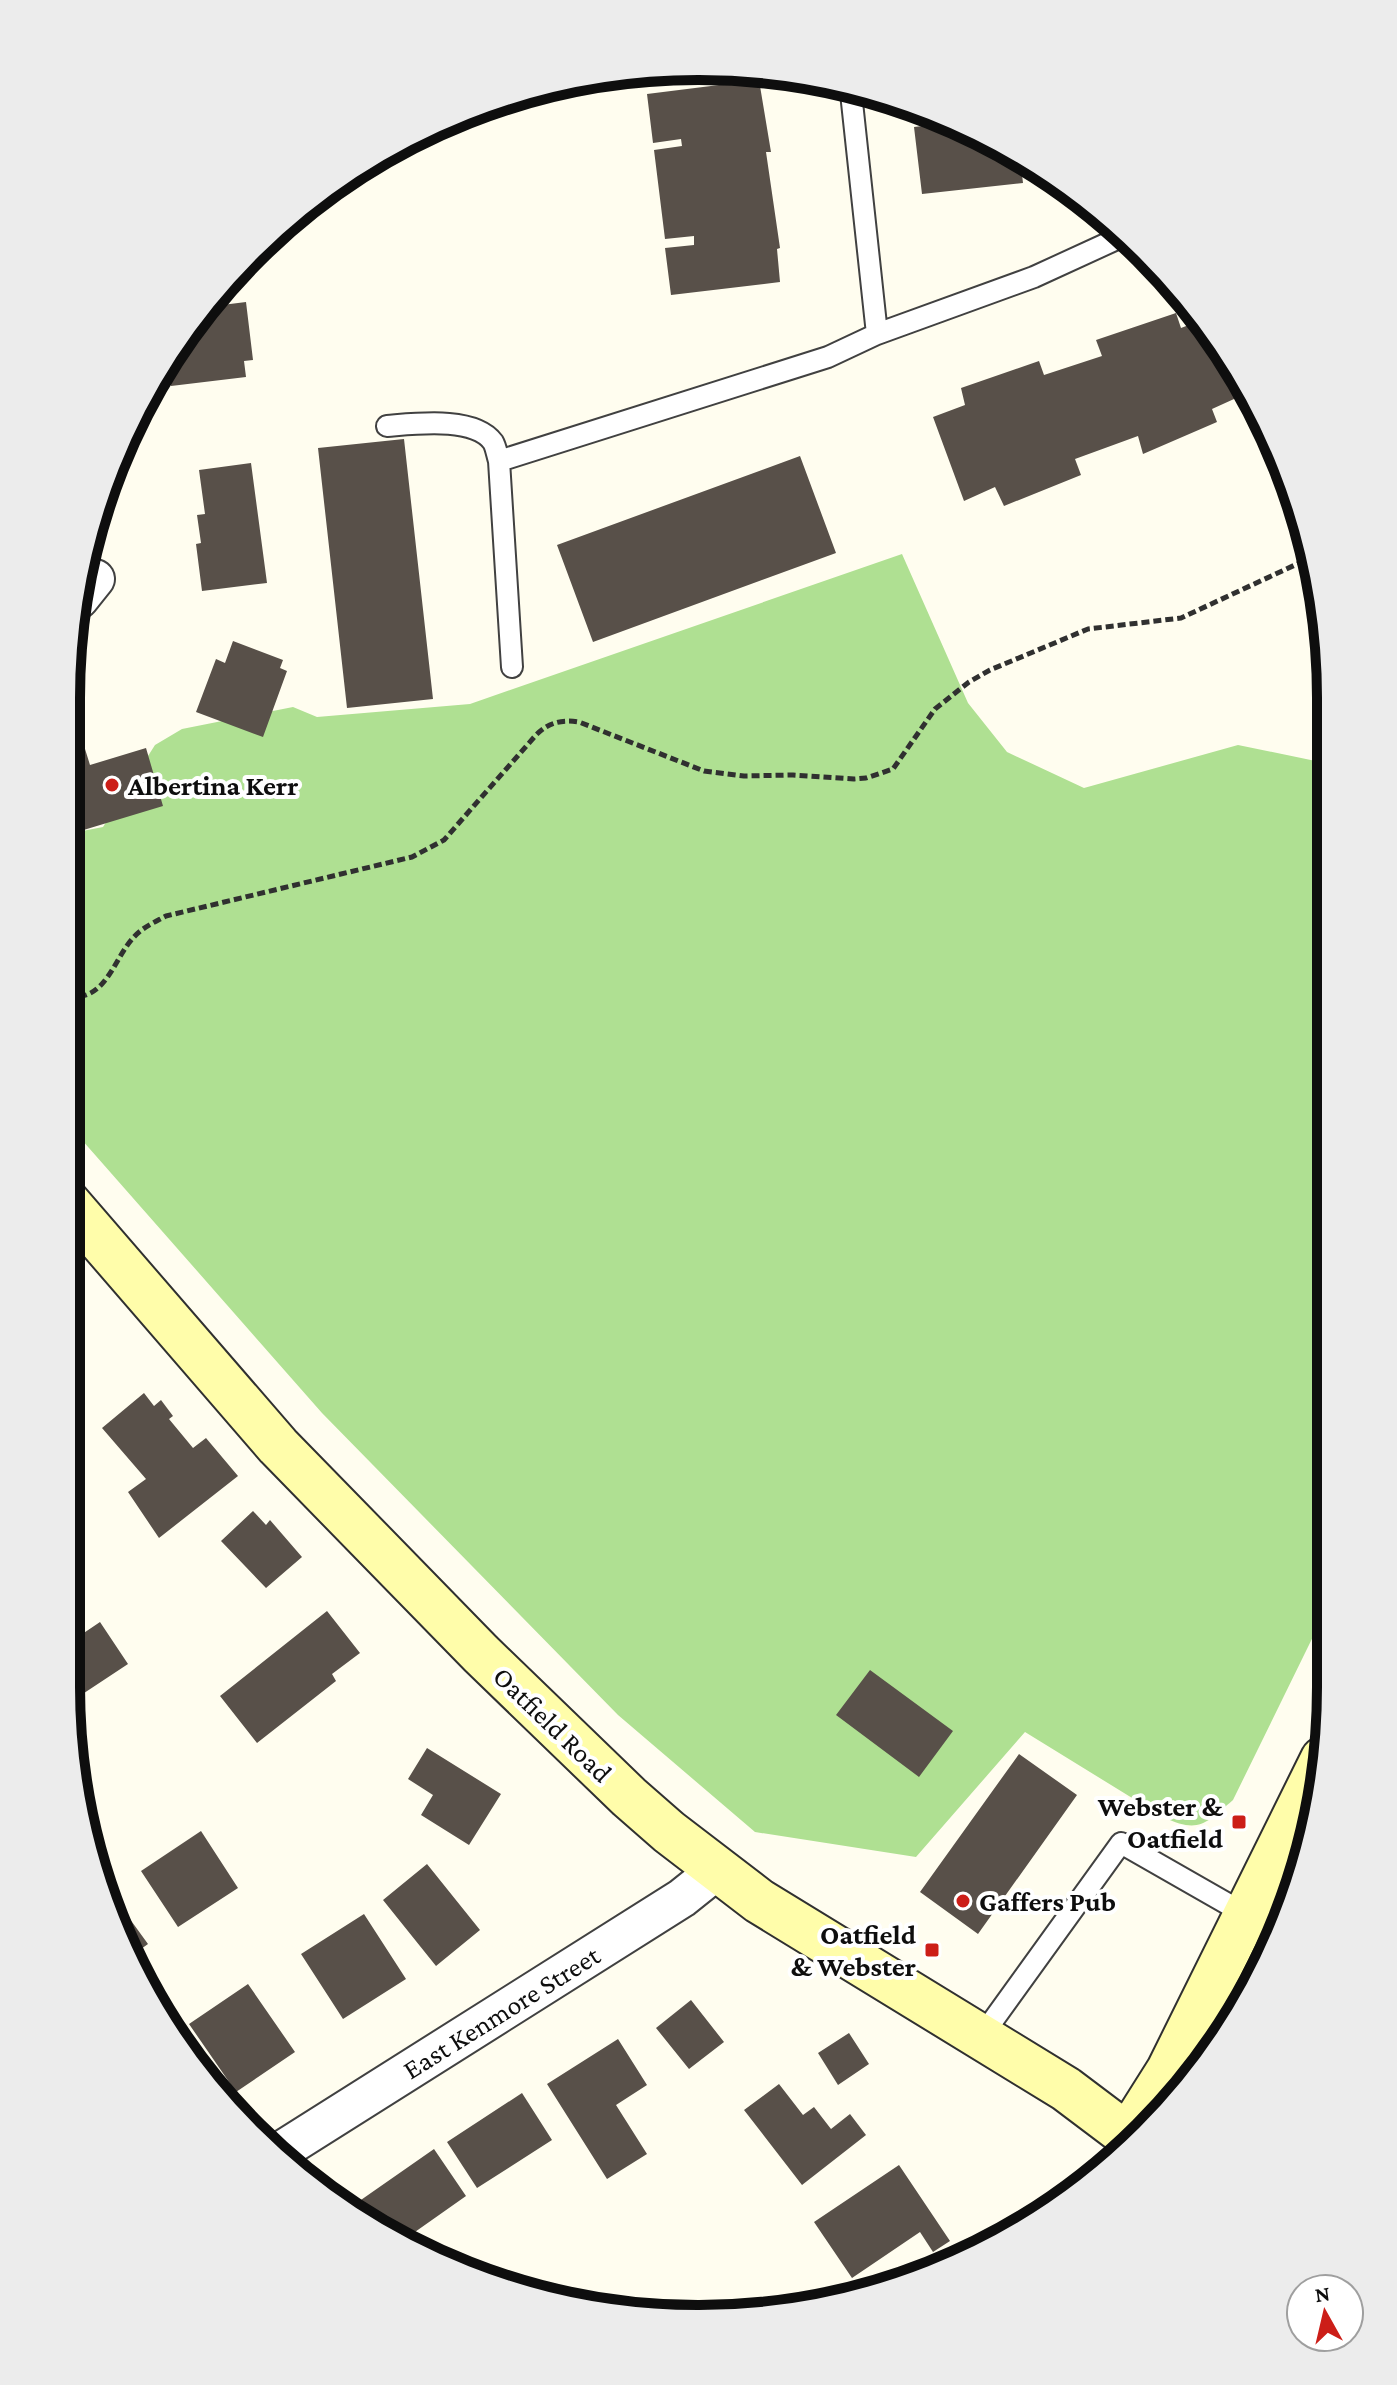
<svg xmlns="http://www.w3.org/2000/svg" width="1397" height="2385" font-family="'Crimson Pro',serif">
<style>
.forest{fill:#afe092}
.building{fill:#585049}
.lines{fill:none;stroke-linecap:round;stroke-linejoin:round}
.lane-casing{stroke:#414141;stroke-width:24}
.street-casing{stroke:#414141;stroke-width:42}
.secondary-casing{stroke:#303030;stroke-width:48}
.path{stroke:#303030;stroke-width:5;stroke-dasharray:8 4;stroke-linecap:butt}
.lane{stroke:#fff;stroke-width:20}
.street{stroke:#fff;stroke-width:38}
.secondary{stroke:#fffdaa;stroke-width:44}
.poi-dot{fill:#cc1e18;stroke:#fff;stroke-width:3}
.labels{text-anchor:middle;stroke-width:8;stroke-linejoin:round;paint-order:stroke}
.poi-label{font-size:28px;font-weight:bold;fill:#0e0e0e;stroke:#fff;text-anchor:start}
.street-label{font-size:28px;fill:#0e0e0e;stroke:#fff}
.rim{fill:none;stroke:#0e0e0e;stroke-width:10}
</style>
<rect width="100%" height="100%" fill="#fffdef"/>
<!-- forest -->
<path class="forest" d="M 902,554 L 968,703 L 1007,752 L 1084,788 L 1238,745 L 1330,764 L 1330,1602 L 1233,1800 C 1205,1824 1199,1834 1163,1817 L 1025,1732 L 916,1857 L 755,1832 L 618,1715 L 322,1413 L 67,1123 L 67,834 L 103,827 L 155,745 L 182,729 L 293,707 L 317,717 L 470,704 Z"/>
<!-- building -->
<path class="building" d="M 759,80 L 771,152 L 766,152 L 780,248 L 777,249 L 780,282 L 671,295 L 665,248 L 694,245 L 694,236 L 665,239 L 654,150 L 682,146 L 681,139 L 653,143 L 647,94 Z
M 956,122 L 1035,164 L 1021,166 L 1023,183 L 922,194 L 914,127 Z
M 246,302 L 253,360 L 244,361 L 246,377 L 171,386 L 168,357 L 172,347 L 206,307 Z
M 1176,313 L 1181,328 L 1199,321 L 1236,368 L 1245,394 L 1212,409 L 1217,422 L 1143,454 L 1138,436 L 1075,459 L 1081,475 L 1004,506 L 995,487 L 964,501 L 933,417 L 965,405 L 961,388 L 1039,361 L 1044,375 L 1102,356 L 1096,340 Z
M 404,439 L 433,699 L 347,708 L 318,448 Z
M 800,456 L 836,553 L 593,642 L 557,545 Z
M 251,463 L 267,583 L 202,591 L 196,544 L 201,543 L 197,515 L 205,514 L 199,470 Z
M 233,641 L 283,660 L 280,668 L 287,671 L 263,737 L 196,712 L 216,659 L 225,663 Z
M 76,720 L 90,765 L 146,748 L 163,806 L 67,835 L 67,723 Z
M 144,1393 L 154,1406 L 161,1400 L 173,1416 L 169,1419 L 193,1448 L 206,1438 L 238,1476 L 159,1538 L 128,1492 L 146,1479 L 102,1428 Z
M 253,1511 L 266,1525 L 270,1520 L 302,1557 L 266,1588 L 221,1541 Z
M 327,1611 L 360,1653 L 332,1674 L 336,1681 L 257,1743 L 220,1696 Z
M 100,1622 L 128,1664 L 69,1703 L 66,1645 Z
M 870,1670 L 953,1731 L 919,1777 L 836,1715 Z
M 427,1748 L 501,1794 L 469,1845 L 421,1815 L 433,1795 L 408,1779 Z
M 1019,1754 L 1077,1795 L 978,1934 L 920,1892 Z
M 201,1831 L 238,1888 L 178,1927 L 141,1871 Z
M 427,1864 L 480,1930 L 436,1966 L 383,1900 Z
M 103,1882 L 148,1944 L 134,1954 L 99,1889 L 99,1885 Z
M 364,1914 L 406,1979 L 343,2019 L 301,1954 Z
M 248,1984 L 295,2052 L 236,2092 L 189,2024 Z
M 691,2000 L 724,2042 L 689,2069 L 656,2028 Z
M 849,2033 L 869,2064 L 838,2085 L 818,2053 Z
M 618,2039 L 647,2085 L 616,2105 L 647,2154 L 607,2179 L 547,2084 Z
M 779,2084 L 803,2115 L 814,2107 L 831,2129 L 850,2114 L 866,2135 L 802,2185 L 744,2110 Z
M 522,2093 L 552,2140 L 477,2188 L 447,2142 Z
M 434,2149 L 466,2196 L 405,2239 L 374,2224 L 358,2202 Z
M 899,2165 L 950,2241 L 933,2252 L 920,2232 L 852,2278 L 814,2222 Z"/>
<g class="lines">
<defs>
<path id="lane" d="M 856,88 L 851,93 L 877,334
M 387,426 C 414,424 474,416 493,442 C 496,447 497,455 499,461
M 512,667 L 499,461 L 828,357 L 877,334 L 1034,277 L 1119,238 L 1122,232
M 981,2037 L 1121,1843 L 1247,1915"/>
<path id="street" d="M 79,599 L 95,579
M 281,2151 L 682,1898 L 717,1870"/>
<path id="secondary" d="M 67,1202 L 278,1446 L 481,1654 L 629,1797 L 669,1832 L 759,1901 L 1066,2089 L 1131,2138
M 1128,2135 L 1169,2070 L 1323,1759"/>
</defs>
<!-- lane casing -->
<use href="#lane" class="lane-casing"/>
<!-- street casing -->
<use href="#street" class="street-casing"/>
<!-- secondary casing -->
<use href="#secondary" class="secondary-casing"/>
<!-- path -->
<path class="path" d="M 67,996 C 106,1003 113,959 134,937 C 143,927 155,922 166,916 L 412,857 L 444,840 L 536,735 C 548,723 561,719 579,722 L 704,771 L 744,776 L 793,775 L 854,779 L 866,778 L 893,769 L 935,709 L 969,682 L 990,670 L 1088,629 L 1181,618 L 1310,558"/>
<!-- lane -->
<use href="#lane" class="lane"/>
<!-- street -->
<use href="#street" class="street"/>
<!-- secondary -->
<use href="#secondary" class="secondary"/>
</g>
<!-- markers -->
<g class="poi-dot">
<circle cx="112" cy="785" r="8"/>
<rect x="1231" y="1814" width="16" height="16" rx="4"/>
<circle cx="963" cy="1901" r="8"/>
<rect x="924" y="1942" width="16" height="16" rx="4"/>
</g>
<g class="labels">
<!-- poi labels -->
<g class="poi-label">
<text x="128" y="795">Albertina Kerr</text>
<text x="1223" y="1816" text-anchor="end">Webster &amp;<tspan x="1223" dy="32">Oatfield</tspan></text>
<text x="979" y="1911">Gaffers Pub</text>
<text x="916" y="1944" text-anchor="end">Oatfield<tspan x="916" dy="32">&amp; Webster</tspan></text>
</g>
<!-- street labels -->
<g class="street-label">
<text transform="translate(553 1724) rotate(44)" y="10">Oatfield Road</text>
<text transform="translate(501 2012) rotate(-32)" y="10">East Kenmore Street</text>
</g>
</g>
<!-- crop -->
<path d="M0 0H1397V2385H0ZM698 80H699A618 618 0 0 1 1317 698V1687A618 618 0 0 1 699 2305H698A618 618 0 0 1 80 1687V698A618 618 0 0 1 698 80Z" fill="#ececec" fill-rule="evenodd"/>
<path class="rim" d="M698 80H699A618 618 0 0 1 1317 698V1687A618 618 0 0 1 699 2305H698A618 618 0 0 1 80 1687V698A618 618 0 0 1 698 80Z"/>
<!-- north arrow -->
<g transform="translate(1325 2313) rotate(352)"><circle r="38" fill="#ffffff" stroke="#9f9f9f" stroke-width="2"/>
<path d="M0-6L14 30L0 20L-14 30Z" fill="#cc1e18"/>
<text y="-12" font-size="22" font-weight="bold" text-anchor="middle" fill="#0e0e0e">N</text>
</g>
</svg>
